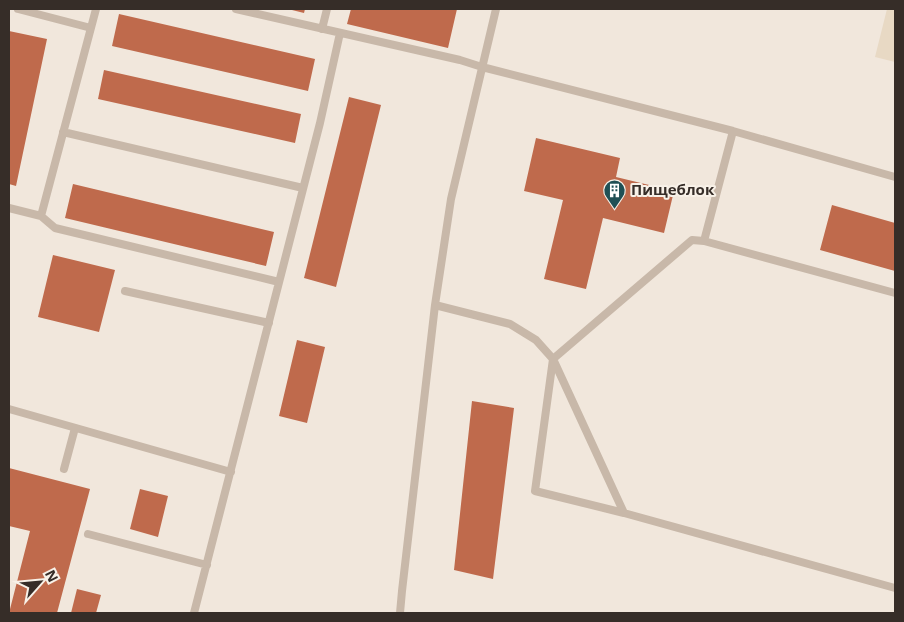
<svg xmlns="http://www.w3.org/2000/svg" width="904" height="622" font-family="'Open Sans',sans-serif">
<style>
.plaza{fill:#e8d9c4}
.building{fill:#bf6a4c}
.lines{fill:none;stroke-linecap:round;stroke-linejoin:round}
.service{stroke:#c8b8a9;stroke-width:8}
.labels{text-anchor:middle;stroke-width:4;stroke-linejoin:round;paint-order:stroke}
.poi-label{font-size:15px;font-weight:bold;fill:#362d28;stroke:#f8f1e8;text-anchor:start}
</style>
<rect width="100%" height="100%" fill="#f1e7dc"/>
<!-- plaza -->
<path class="plaza" d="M 887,9 L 895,9 L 895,62 L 875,57 Z"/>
<!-- building -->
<path class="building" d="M 288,9 L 305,9 L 304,13 Z
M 351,9 L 457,9 L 448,48 L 347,24 Z
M 119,14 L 315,59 L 308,91 L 112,46 Z
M 9,31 L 47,39 L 16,186 L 9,184 Z
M 104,70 L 301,114 L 295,143 L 98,99 Z
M 349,97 L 381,105 L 336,287 L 304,278 Z
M 536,138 L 620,158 L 616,177 L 674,191 L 664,233 L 603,218 L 586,289 L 544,279 L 563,200 L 524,191 Z
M 73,184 L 274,232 L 266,266 L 65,218 Z
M 832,205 L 895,223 L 895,271 L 820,250 Z
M 53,255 L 115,270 L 99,332 L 38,317 Z
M 297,340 L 325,347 L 307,423 L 279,416 Z
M 472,401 L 514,408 L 493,579 L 454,570 Z
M 9,468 L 90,489 L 57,613 L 9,613 L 30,531 L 9,526 Z
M 140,489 L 168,496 L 158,537 L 130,529 Z
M 77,589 L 101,595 L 96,613 L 71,613 Z"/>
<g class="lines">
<!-- service -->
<path class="service" d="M 18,9 L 91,28
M 236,9 L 460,60 L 482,67 L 733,131 L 895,177
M 322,29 L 327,9
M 63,132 L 303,188
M 9,208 L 41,216 L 96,9
M 41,216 L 55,228 L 279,282
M 704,241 L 895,293
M 125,291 L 269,323
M 435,305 L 510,324 L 536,340 L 553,359 L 692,240 L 704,241 L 733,131
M 553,359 L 624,513 L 895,588
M 553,359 L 535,491 L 624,513
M 9,409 L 231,472
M 64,469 L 75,428
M 88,534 L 207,565
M 194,613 L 320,123 L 340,33
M 400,613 L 402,591 L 435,305 L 451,199 L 496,9"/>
</g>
<!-- icons -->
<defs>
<symbol id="building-pin" viewBox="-11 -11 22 30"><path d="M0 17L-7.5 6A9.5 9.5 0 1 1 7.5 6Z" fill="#205055" stroke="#f8f1e8"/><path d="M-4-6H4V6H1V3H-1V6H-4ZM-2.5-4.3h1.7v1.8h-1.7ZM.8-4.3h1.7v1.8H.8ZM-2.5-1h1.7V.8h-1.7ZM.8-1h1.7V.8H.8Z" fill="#fff"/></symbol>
</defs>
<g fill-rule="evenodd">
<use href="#building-pin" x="602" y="178" width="25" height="34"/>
</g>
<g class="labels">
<!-- poi labels -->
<g class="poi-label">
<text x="631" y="195">Пищеблок</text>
</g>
</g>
<!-- border -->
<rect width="904" height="622" fill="none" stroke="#362d28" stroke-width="20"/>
<!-- north arrow -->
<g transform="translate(40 582) rotate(63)" stroke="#f8f1e8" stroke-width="4" paint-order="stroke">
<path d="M0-4L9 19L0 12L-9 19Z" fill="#362d28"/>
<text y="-8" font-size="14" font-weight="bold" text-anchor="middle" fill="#362d28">N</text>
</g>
</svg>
